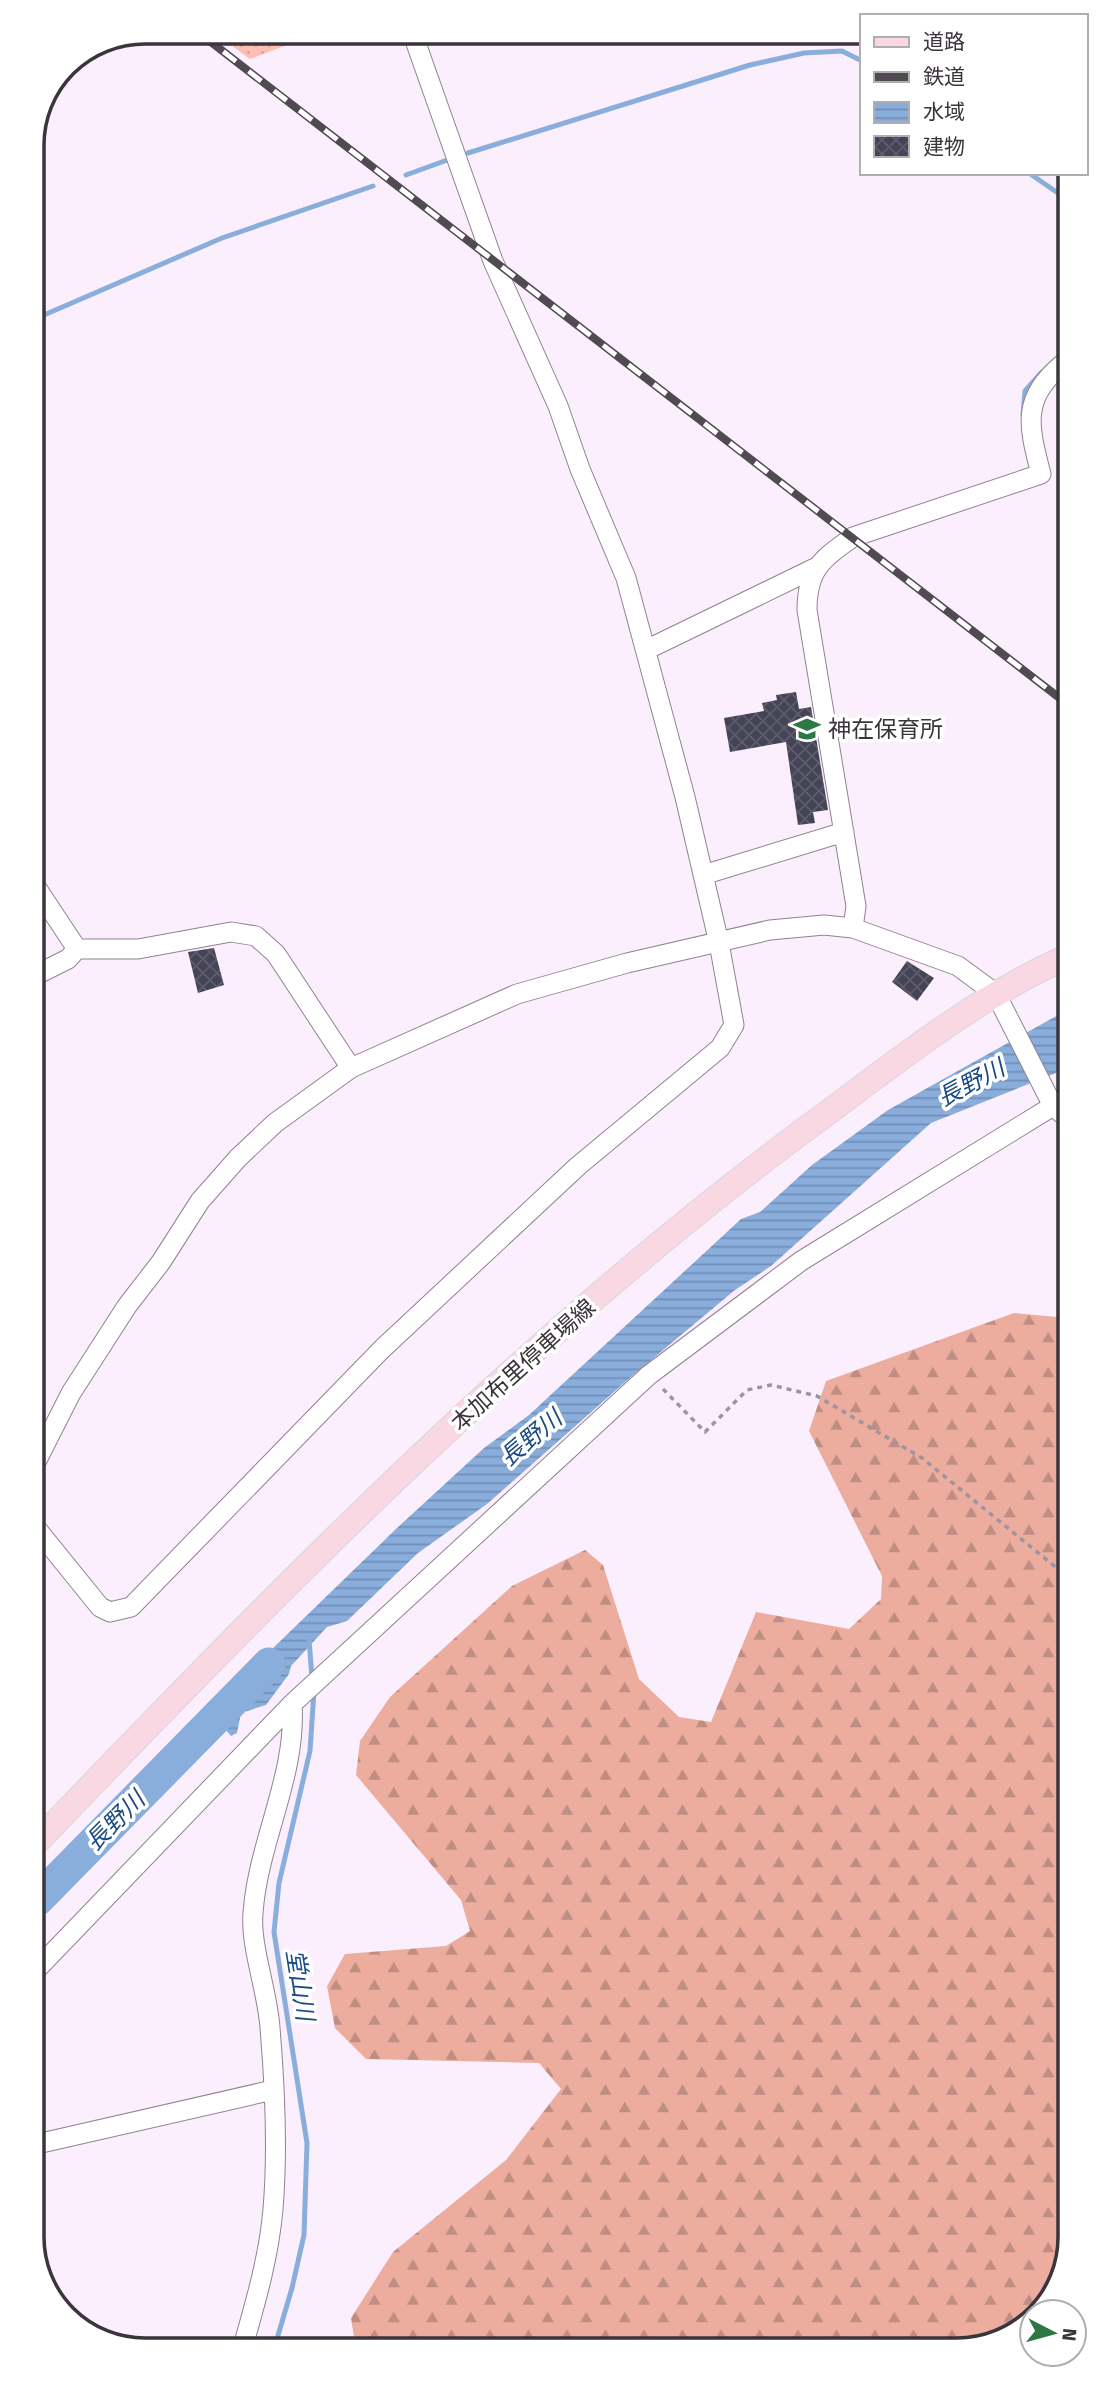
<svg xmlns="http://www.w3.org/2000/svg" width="1102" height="2382" font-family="'Fira Sans','Noto Sans JP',sans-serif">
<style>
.forest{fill:url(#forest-firs)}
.park{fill:url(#park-dots)}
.water{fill:url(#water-rules)}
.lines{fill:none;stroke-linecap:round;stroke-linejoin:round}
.stream{stroke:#8aaedc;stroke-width:5}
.river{stroke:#8aaedc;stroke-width:33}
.building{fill:url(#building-cross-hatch)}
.minor-casing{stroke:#918292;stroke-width:21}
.major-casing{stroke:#d8d6d8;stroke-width:26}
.path{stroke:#9e949f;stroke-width:3.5;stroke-dasharray:5 5;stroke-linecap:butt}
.minor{stroke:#fff;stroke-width:19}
.major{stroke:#fad8e3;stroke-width:24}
.rail-casing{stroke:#504a51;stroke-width:8}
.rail{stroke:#fff;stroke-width:5;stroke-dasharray:16;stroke-linecap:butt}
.labels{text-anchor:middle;stroke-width:7;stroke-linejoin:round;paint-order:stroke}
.poi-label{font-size:23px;fill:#3a343b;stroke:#fff;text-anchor:start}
.street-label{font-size:23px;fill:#3a343b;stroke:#fff}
.water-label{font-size:24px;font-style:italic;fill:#1a4b83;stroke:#fff}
.rim{fill:none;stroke:#3a343b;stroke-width:3.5}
</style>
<defs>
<pattern id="forest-firs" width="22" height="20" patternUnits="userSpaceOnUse" patternTransform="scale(1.75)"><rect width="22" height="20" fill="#ecac9e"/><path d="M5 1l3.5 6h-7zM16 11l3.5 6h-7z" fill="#c08d82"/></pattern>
<pattern id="park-dots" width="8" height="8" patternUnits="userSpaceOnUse" patternTransform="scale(1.75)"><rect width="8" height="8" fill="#fdbfb1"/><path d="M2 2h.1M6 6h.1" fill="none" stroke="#daa599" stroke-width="1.8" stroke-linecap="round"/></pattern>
<pattern id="water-rules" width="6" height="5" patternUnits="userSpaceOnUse" patternTransform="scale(1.75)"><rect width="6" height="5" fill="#8aaedc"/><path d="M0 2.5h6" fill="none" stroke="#728eb4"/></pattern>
<pattern id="building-cross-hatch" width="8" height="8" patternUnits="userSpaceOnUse" patternTransform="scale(1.75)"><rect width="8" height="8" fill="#454456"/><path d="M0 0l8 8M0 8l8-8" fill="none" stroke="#5e5d6c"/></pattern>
</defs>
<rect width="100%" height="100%" fill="#fceffd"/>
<!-- forest -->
<path class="forest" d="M 1014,1313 L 1068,1318 L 1070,2237 L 1051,2300 L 994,2344 L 356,2349 L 351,2318 L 393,2252 L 506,2160 L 561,2089 L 539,2063 L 366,2059 L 335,2028 L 327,1986 L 345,1954 L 446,1946 L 470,1931 L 461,1900 L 356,1775 L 360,1741 L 390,1697 L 512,1586 L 585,1550 L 603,1565 L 639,1679 L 679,1717 L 711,1722 L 756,1612 L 849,1629 L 881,1599 L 882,1576 L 809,1431 L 826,1381 Z"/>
<!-- park -->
<path class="park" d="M 213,32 L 321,32 L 250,59 Z"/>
<!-- water -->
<path class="water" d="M 1067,1010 L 1067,1064 L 1056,1073 L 931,1123 L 771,1266 L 735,1290 L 632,1376 L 487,1504 L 418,1553 L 347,1621 L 327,1627 L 291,1666 L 289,1674 L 266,1705 L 241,1713 L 237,1733 L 231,1736 L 219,1722 L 238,1704 L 238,1682 L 397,1528 L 484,1448 L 529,1415 L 741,1219 L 760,1212 L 812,1165 L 888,1110 Z"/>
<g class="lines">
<!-- stream -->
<path class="stream" d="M 468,153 L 750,65 L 804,53 L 842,51 L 862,61
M 1029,173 L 1065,198
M 406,175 L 450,159
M 32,372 L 44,315 L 222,238 L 373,186
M 1023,415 L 1025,391 L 1042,372
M 309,1639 L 312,1678
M 274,2349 L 292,2288 L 304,2235 L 307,2143 L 274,1932 L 279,1883 L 310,1751 L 314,1691"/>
<!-- river -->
<path class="river" d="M 37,1900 L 269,1664"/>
</g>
<!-- building -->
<path class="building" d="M 796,692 L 799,709 L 811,707 L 828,810 L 813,812 L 815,823 L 798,825 L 786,742 L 730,752 L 724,718 L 764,711 L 762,703 L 777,700 L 776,695 Z
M 214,948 L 224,985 L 198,993 L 188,952 Z
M 907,961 L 934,978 L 917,1001 L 892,982 Z"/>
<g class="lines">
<defs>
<path id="minor" d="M 648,649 L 817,567
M 703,875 L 844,832
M 34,884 L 77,949
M 853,928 L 856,906 L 807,610 C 807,569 822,559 853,537 L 1041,474 C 1028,424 1021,398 1065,362
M 34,976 L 68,959 L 77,949 L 138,949 L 231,932 L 256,936 L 276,954 L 351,1068
M 35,1464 L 71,1393 L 127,1306 L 161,1262 L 200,1201 L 238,1158 L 275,1123 L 351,1068 L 517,994 L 627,963 L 770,930 L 824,925 L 853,928 L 958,966 L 996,994 L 1053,1106 L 1067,1118
M 36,1528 L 100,1607 L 110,1612 L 131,1607 L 382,1349 L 578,1166 L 720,1048 L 734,1025 L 719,943 L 685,797 L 626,578 L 580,469 L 558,406 L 493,261 L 412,32
M 37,1969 L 292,1704 L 649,1375 L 801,1261 L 1053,1106
M 37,2144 L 273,2090
M 242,2350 C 255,2304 269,2257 273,2209 C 278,2150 275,2087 270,2028 C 268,1993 250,1946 253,1913 C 258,1842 297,1775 292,1704"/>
<path id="major" d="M 36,1843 C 280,1588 530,1332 815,1122 C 895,1063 976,997 1067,957"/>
</defs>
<!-- minor casing -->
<use href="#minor" class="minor-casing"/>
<!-- major casing -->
<use href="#major" class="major-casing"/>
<!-- path -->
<path class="path" d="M 663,1389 L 705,1432 L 747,1390 L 771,1385 L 817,1396 L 922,1458 L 1069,1578"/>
<!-- minor -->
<use href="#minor" class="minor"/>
<!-- major -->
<use href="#major" class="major"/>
<defs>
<path id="rail" d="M 198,32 L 1066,703"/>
</defs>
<!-- rail casing -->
<use href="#rail" class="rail-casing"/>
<!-- rail -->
<use href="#rail" class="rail"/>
</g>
<!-- icons -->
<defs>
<symbol id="school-bare" viewBox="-9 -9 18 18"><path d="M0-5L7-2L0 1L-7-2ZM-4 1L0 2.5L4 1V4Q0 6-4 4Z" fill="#2f7744" stroke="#fff" stroke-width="2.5" paint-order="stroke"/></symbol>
</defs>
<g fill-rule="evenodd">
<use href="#school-bare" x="788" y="710" width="38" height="38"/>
</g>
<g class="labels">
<!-- poi labels -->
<g class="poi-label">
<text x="828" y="737">神在保育所</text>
</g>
<!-- street labels -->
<g class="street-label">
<text transform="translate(523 1365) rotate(-42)" y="8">本加布里停車場線</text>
</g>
<!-- water labels -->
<g class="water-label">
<text transform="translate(971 1083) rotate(-28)" y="8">長野川</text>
<text transform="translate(531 1438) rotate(-40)" y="8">長野川</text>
<text transform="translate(115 1821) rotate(-45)" y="8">長野川</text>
<text transform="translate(300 1985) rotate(81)" y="8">堂山川</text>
</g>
</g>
<!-- crop -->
<path d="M0 0H1102V2382H0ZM145 44H957A101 101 0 0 1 1058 145V2237A101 101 0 0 1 957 2338H145A101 101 0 0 1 44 2237V145A101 101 0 0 1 145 44Z" fill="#fff" fill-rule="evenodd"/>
<path class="rim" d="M145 44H957A101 101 0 0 1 1058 145V2237A101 101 0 0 1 957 2338H145A101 101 0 0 1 44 2237V145A101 101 0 0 1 145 44Z"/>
<!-- legend -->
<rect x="860" y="14" width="228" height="161" fill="#ffffff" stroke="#b0aeb1" stroke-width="2"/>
<rect x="874" y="37" width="35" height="10" fill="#fad8e3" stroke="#b0aeb1" stroke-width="2"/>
<text x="923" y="49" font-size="21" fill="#3a343b">道路</text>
<rect x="874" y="72" width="35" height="10" fill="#504a51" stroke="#b0aeb1" stroke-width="2"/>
<text x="923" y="84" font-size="21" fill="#3a343b">鉄道</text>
<rect x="874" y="102" width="35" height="21" fill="url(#water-rules)" stroke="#b0aeb1" stroke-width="2"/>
<text x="923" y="119" font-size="21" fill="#3a343b">水域</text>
<rect x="874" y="136" width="35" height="21" fill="url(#building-cross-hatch)" stroke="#b0aeb1" stroke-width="2"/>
<text x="923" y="154" font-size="21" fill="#3a343b">建物</text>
<!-- north arrow -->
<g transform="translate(1053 2333) rotate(96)"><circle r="33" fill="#ffffff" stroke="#b0aeb1" stroke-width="2"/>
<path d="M0-5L12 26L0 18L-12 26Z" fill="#2f7744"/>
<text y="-10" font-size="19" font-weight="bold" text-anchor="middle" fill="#3a343b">N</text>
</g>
</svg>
